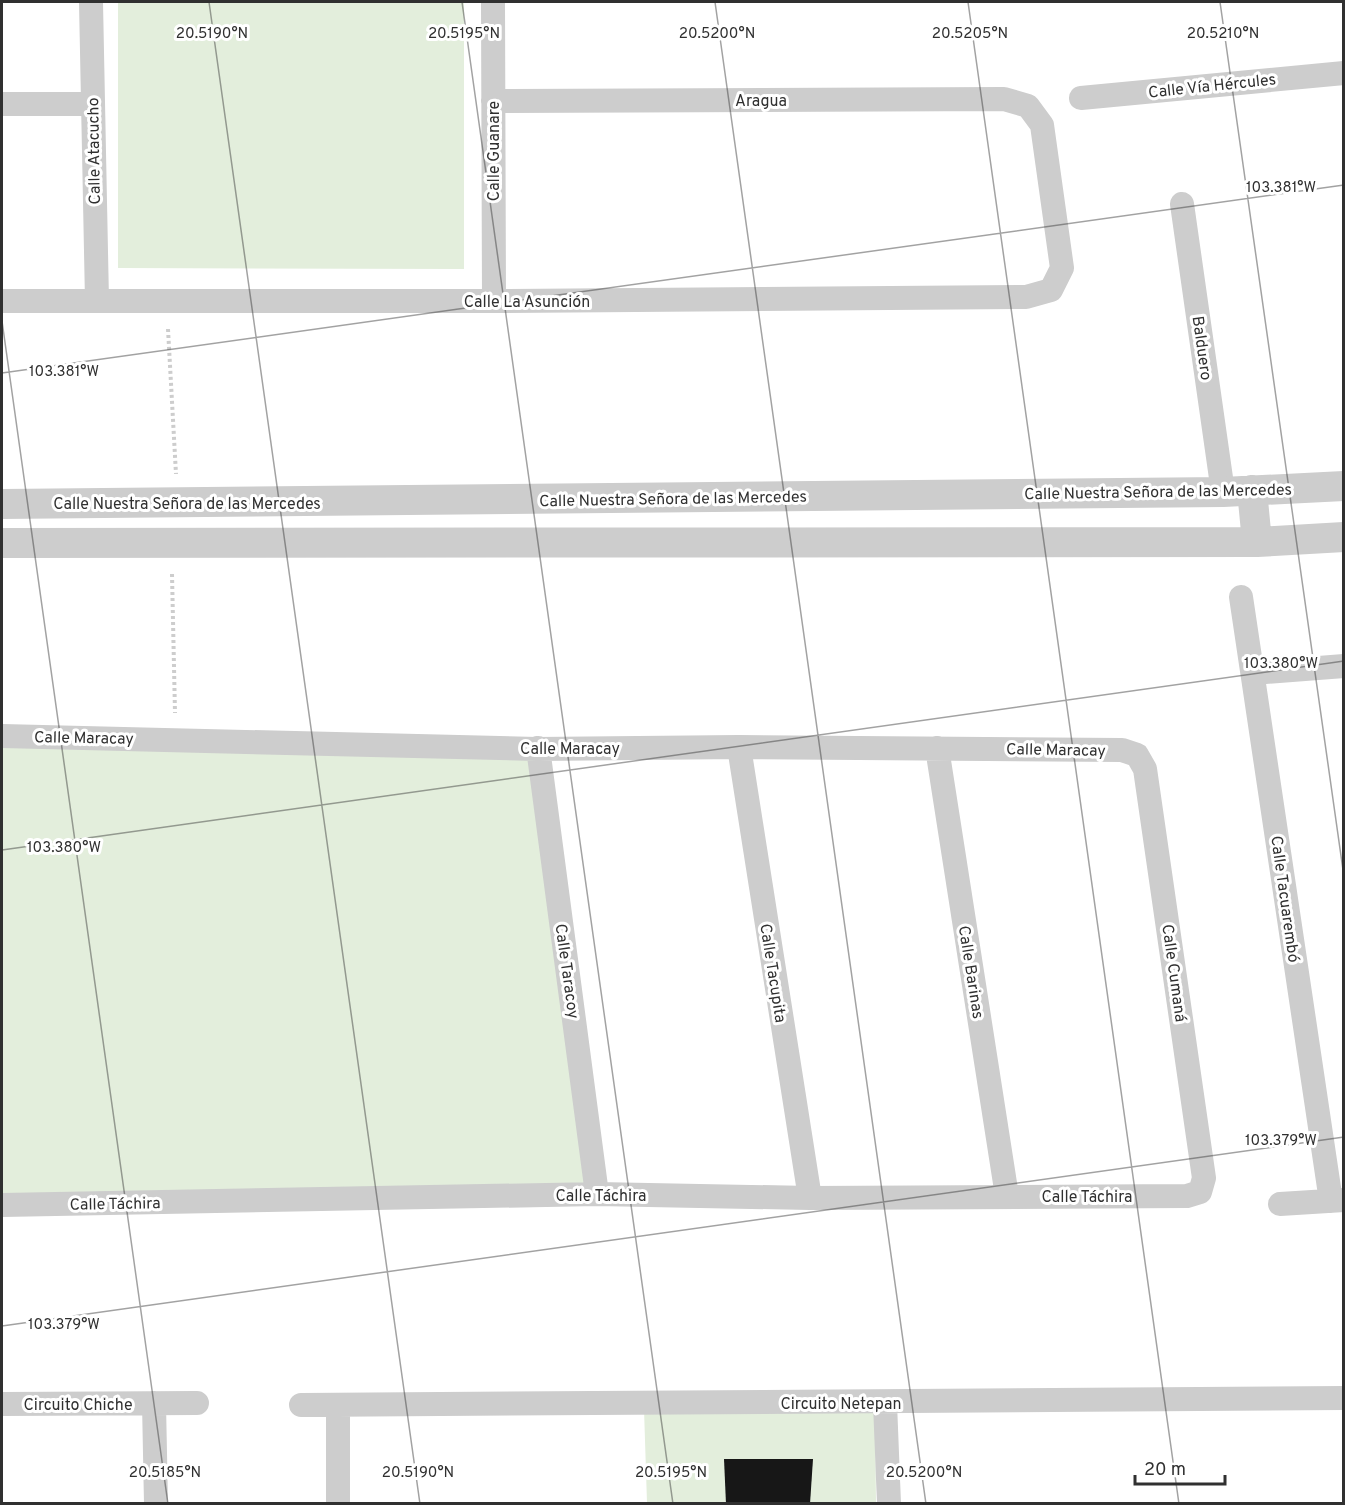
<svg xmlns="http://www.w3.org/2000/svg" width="1345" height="1505" font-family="Overpass,sans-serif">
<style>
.green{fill:#e3eedc}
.building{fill:#171717}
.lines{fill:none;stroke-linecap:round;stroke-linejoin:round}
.path{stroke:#cdcdcd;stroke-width:4;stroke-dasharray:3 3;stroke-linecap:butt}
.minor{stroke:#cdcdcd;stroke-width:24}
.tertiary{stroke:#cdcdcd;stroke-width:30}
.ticks{fill:none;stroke:#303030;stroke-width:1.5;stroke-opacity:0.45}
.labels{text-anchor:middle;stroke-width:6;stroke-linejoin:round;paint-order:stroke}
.street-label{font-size:16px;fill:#303030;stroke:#fff}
.ticks-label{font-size:15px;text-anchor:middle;fill:#303030;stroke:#fff;stroke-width:6;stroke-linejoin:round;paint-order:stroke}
</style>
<rect width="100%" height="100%" fill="#fff"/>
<!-- green -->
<path class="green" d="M 118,2 L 464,2 L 464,269 L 118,268 Z
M 2,742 L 537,749 L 597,1193 L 2,1196 Z
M 875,1406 L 876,1503 L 647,1503 L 644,1409 Z"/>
<!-- building -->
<path class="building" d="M 724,1459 L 813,1459 L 810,1504 L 726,1504 Z"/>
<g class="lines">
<!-- path -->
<path class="path" d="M 168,329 L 176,474
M 172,574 L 175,713"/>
<!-- minor -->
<path class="minor" d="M 91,2 L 97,301
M 493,2 L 494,301
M 1081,98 L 1344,73
M 2,104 L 91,104
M 1182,204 L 1223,492
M 2,301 L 494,301 L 1026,297 L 1051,290 L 1062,268 L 1042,125 L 1028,106 L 1004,99 L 493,101
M 1241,597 L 1331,1201
M 1253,673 L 1344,666
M 2,736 L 537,749 L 739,747 L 1122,750 L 1137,755 L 1145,769 L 1204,1178 L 1200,1192 L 1187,1196 L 810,1198 L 597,1194 L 2,1205
M 739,747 L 810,1198
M 538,748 L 597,1194
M 937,748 L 1007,1196
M 1280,1204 L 1344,1200
M 154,1403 L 156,1504
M 885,1403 L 889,1504
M 2,1404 L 197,1403
M 301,1405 L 1344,1398
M 338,1405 L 338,1504"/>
<!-- tertiary -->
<path class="tertiary" d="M 1252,490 L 1257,542
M 2,504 L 1223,492 L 1344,486
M 2,543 L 1257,542 L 1344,537"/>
</g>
<!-- ticks -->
<path class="ticks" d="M 209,2 L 420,1504M 462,2 L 673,1504M 715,2 L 926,1504M 968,2 L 1179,1504M 1220,2 L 1344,877M 2,321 L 168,1504M 2,373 L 1344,185M 2,850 L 1344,661M 2,1326 L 1344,1137"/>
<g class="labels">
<!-- street labels -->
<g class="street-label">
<text transform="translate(1212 85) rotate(-6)" y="6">Calle Vía Hércules</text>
<text x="761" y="106">Aragua</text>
<text transform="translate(93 151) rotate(-91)" y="6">Calle Atacucho</text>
<text transform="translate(493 151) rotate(-90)" y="6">Calle Guanare</text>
<text x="527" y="307">Calle La Asunción</text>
<text transform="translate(1203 348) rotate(82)" y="6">Balduero</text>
<text transform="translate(1158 491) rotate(-1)" y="6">Calle Nuestra Señora de las Mercedes</text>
<text transform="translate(673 498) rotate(-1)" y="6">Calle Nuestra Señora de las Mercedes</text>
<text x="187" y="509">Calle Nuestra Señora de las Mercedes</text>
<text transform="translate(84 737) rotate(1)" y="6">Calle Maracay</text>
<text x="570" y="754">Calle Maracay</text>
<text transform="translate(1056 749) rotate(1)" y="6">Calle Maracay</text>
<text transform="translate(1286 899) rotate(82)" y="6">Calle Tacuarembó</text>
<text transform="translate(568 971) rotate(82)" y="6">Calle Taracoy</text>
<text transform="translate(972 972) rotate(81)" y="6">Calle Barinas</text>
<text transform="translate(774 973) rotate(81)" y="6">Calle Tacupita</text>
<text transform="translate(1175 973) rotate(82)" y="6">Calle Cumaná</text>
<text x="601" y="1201">Calle Táchira</text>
<text x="1087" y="1202">Calle Táchira</text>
<text transform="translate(115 1203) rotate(-1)" y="6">Calle Táchira</text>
<text x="841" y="1409">Circuito Netepan</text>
<text x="78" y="1410">Circuito Chiche</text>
</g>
</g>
<g class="ticks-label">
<text x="212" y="38">20.5190°N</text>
<text x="464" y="38">20.5195°N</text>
<text x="717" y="38">20.5200°N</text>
<text x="970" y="38">20.5205°N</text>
<text x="1223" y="38">20.5210°N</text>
<text x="1281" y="192">103.381°W</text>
<text x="64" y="376">103.381°W</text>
<text x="1281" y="668">103.380°W</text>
<text x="64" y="852">103.380°W</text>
<text x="1281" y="1145">103.379°W</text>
<text x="64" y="1329">103.379°W</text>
<text x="165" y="1477">20.5185°N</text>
<text x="418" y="1477">20.5190°N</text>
<text x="671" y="1477">20.5195°N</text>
<text x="924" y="1477">20.5200°N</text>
</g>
<!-- border -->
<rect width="1345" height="1505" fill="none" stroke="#303030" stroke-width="6"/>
<!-- scale -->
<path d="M1135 1475v9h90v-9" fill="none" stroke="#303030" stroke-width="3"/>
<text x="1144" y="1475" font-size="18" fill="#303030" stroke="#ffffff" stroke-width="4.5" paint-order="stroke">20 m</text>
</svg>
